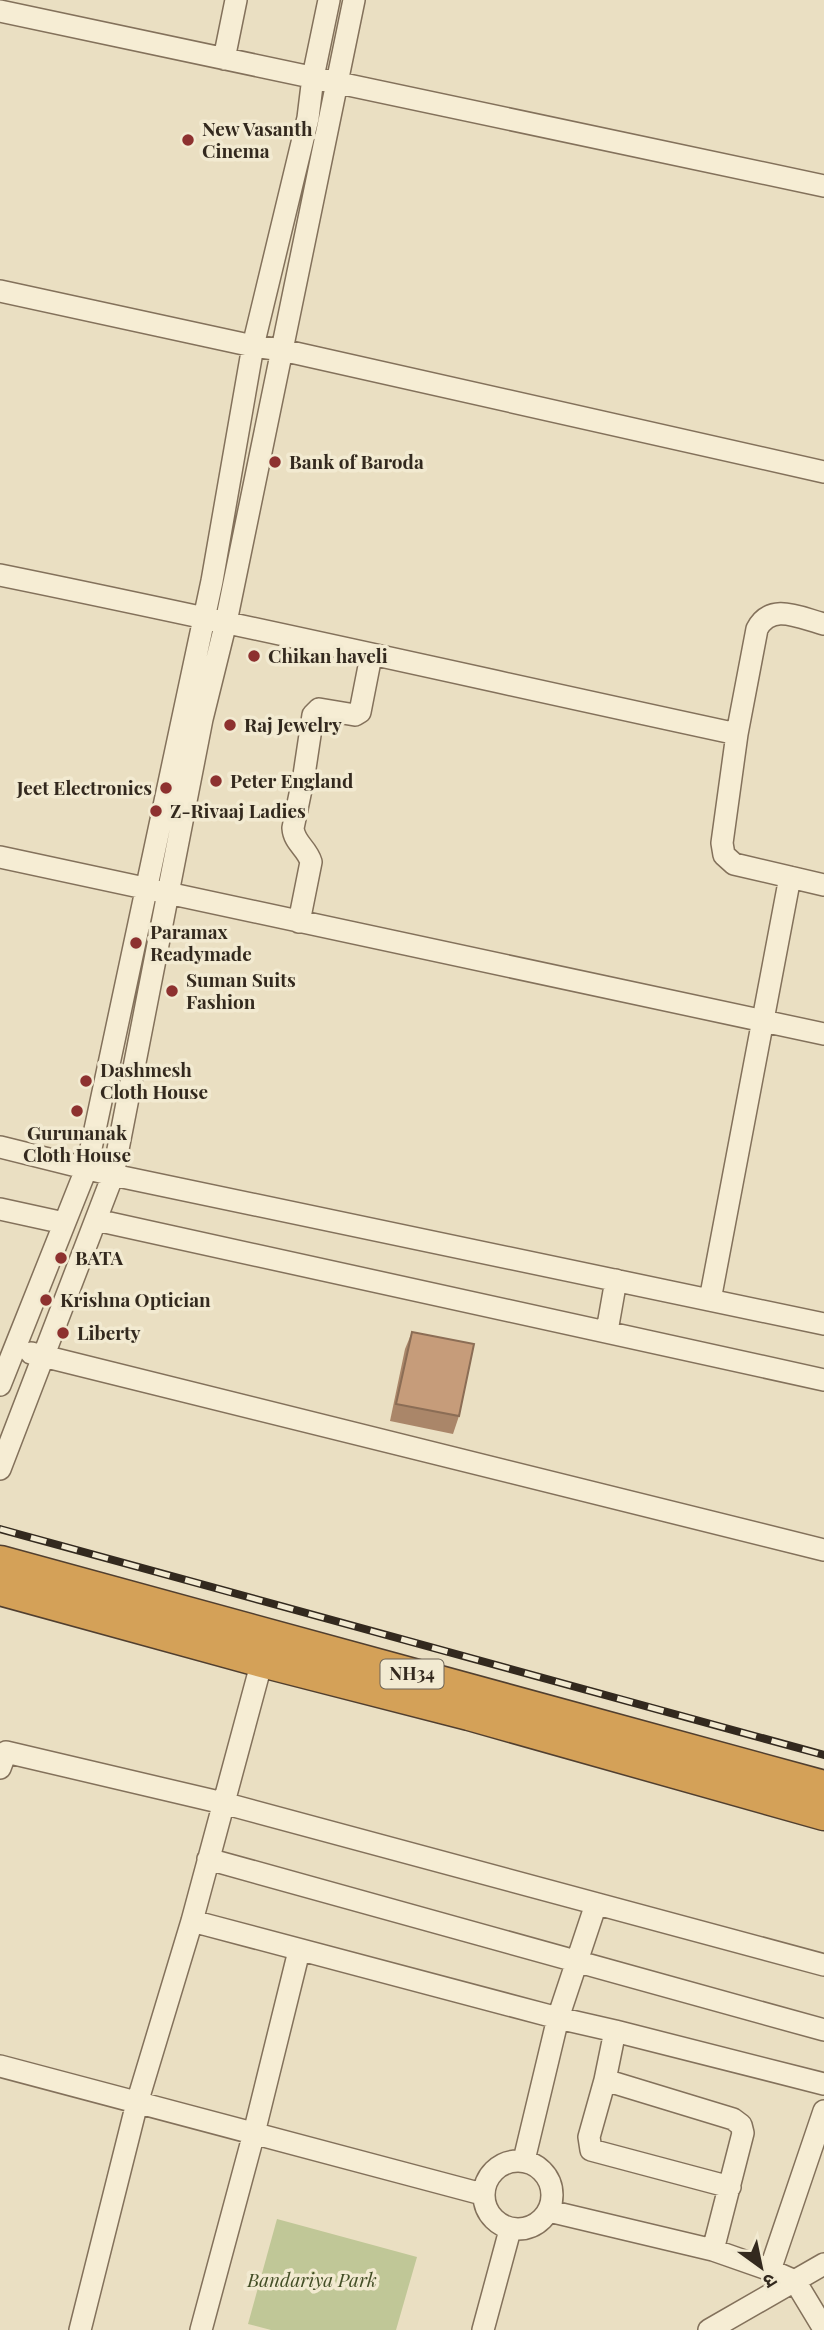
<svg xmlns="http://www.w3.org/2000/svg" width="824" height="2330" font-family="'Playfair Display','Noto Sans Devanagari',serif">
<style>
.green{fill:#c0c797}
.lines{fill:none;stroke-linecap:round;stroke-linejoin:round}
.minor-casing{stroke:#83715b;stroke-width:24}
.highway-casing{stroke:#513f2f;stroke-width:35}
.minor{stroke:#f6edd4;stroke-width:21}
.highway{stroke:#d4a158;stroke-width:32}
.rail-casing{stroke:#33291e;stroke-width:8}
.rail{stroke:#f2ead1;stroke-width:5;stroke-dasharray:16;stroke-linecap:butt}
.wall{fill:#aa8669}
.building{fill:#c69c7a;stroke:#8b6d55;stroke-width:2}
.poi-dot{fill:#8d312f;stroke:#f2ead1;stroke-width:2.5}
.labels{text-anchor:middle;stroke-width:7;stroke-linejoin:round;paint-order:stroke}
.shield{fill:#f2ead1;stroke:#6c6354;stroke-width:2}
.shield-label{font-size:18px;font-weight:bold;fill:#33291e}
.poi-label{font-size:19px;font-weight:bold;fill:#33291e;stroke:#f2ead1;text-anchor:start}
.park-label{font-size:19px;font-style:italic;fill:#434e26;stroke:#f2ead1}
</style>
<rect width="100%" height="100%" fill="#eadfc2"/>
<!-- green -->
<path class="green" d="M 277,2219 L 417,2257 L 396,2330 L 271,2330 L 248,2324 Z"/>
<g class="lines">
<defs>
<path id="minor" d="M 0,11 L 824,186
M 224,59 L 236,0
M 0,291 L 253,346 L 282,350 L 824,472
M 0,575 C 246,625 491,681 737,734
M 824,624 C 800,618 771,602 757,629 L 737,734 L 722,843 L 724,855 L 734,864 L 824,885
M 0,857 L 824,1034
M 299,922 L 311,862 C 307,848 294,843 293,828 L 304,775 L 313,715 L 319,709 L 355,715 L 360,712 L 371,656
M 0,1147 L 113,1175 L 824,1324
M 0,1209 L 64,1223
M 96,1220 L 824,1380
M 710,1300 L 790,877
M 607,1331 L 616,1280
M 31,1353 L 824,1550
M 0,1385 L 87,1167 L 212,581 L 253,346 L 308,118 L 313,77 L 329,0
M 0,1469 L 113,1175 L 202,719 L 226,622 L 354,0
M 0,1768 L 6,1752 L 223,1803 L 824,1965
M 208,1859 L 824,2030
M 192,1921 L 558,2018 L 615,2031 L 824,2084
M 615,2031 L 605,2080 L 589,2137 L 591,2150 L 730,2187
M 0,2066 L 482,2194
M 605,2080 L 733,2119 L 741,2125 L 743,2133 L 713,2250
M 524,2160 L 558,2018 L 596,1904
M484 2195a34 34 0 1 1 68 0a34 34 0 1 1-68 0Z
M 549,2211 L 713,2250 L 770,2270 L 795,2281 L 824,2329
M 770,2270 L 824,2111
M 80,2330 L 137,2103 L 192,1921 L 262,1661
M 201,2330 L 254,2133 L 299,1951
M 483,2330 L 510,2230
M 709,2330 L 824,2264"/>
<path id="highway" d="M 0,1562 L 824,1787
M 0,1589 L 262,1661 L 469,1714 L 824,1814"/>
</defs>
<!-- minor casing -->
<use href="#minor" class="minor-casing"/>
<!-- highway casing -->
<use href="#highway" class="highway-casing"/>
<!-- minor -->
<use href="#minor" class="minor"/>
<!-- highway -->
<use href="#highway" class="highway"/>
<defs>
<path id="rail" d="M 0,1529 L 824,1755"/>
</defs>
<!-- rail casing -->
<use href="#rail" class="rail-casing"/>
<!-- rail -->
<use href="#rail" class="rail"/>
</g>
<!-- wall -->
<path class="wall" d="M 412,1332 L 459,1416 L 453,1434 L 390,1421 L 405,1349 Z"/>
<!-- building -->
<path class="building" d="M 412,1332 L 474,1344 L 459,1416 L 396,1404 Z"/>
<!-- markers -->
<g class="poi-dot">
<circle cx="188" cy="140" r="7"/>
<circle cx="275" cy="462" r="7"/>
<circle cx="254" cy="656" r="7"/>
<circle cx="230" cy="725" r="7"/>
<circle cx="216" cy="781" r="7"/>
<circle cx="166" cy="788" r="7"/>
<circle cx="156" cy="811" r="7"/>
<circle cx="136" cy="943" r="7"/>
<circle cx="172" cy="991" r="7"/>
<circle cx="86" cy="1081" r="7"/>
<circle cx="77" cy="1111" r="7"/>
<circle cx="61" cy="1258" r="7"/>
<circle cx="46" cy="1300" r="7"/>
<circle cx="63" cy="1333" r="7"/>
</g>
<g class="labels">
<!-- shield labels -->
<rect class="shield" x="380.5" y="1659.5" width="63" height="29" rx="5"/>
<g class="shield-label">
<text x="412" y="1680">NH34</text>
</g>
<!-- poi labels -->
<g class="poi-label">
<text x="202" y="136">New Vasanth<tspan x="202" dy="22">Cinema</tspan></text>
<text x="289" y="469">Bank of Baroda</text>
<text x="268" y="663">Chikan haveli</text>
<text x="244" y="732">Raj Jewelry</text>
<text x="230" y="788">Peter England</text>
<text x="152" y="795" text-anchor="end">Jeet Electronics</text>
<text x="170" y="818">Z-Rivaaj Ladies</text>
<text x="150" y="939">Paramax<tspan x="150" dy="22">Readymade</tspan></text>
<text x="186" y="987">Suman Suits<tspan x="186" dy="22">Fashion</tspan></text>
<text x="100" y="1077">Dashmesh<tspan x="100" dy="22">Cloth House</tspan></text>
<text x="77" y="1140" text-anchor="middle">Gurunanak<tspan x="77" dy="22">Cloth House</tspan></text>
<text x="75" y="1265">BATA</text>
<text x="60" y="1307">Krishna Optician</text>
<text x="77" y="1340">Liberty</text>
</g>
<!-- park labels -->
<g class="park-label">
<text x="312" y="2287">Bandariya Park</text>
</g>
</g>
<!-- north arrow -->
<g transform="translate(761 2267) rotate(147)" stroke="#f2ead1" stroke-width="5" paint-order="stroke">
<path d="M0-5L12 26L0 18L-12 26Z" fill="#33291e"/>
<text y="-10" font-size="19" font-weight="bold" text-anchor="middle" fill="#33291e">उ</text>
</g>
</svg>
